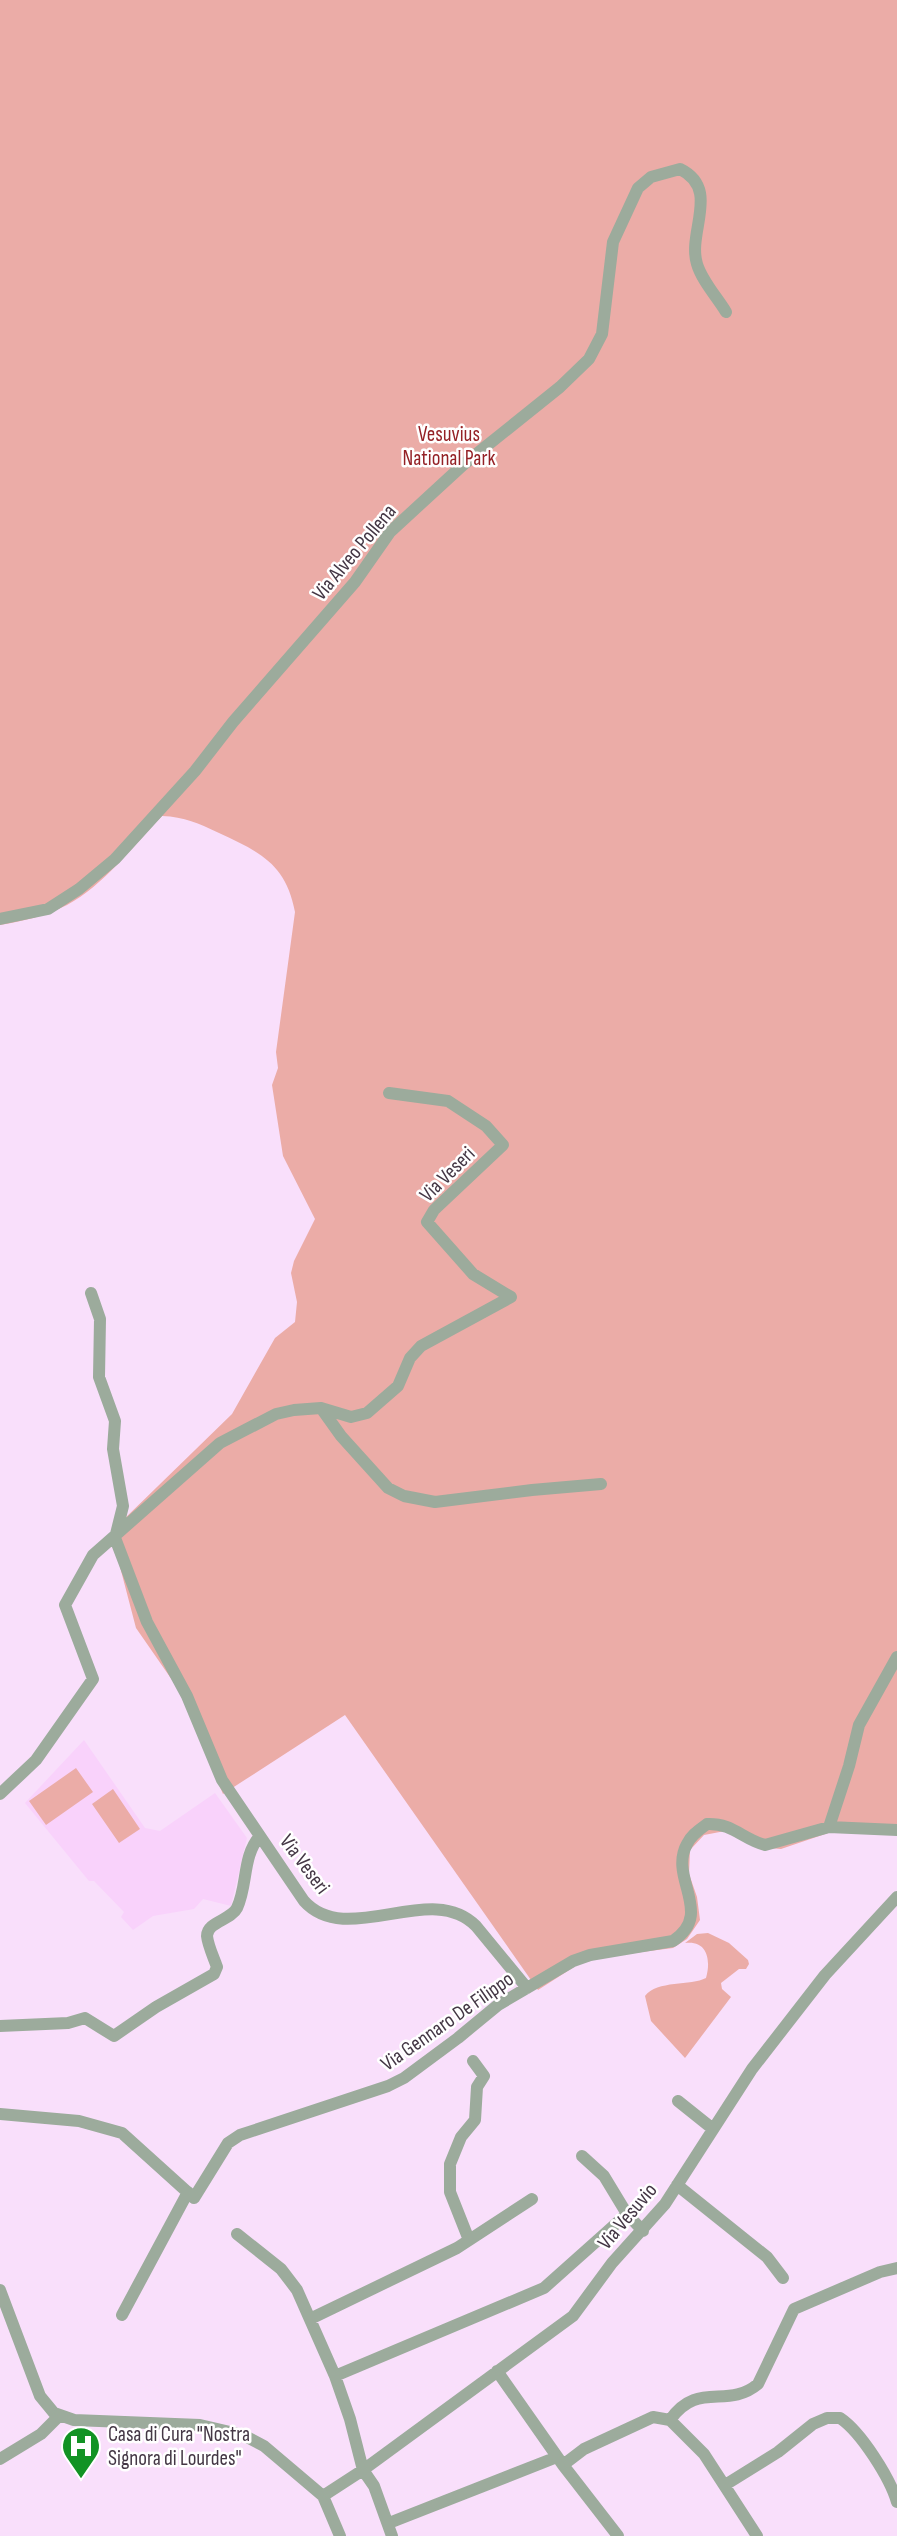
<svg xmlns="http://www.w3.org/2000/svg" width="897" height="2536" font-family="'Sofia Sans Condensed',sans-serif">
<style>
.built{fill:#f9d2fb}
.green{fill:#ebaca7}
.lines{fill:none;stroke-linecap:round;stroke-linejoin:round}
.minor{stroke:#9cab9c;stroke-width:12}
.labels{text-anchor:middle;stroke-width:5;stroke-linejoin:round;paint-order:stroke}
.park-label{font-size:21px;fill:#942126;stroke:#fff}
.street-label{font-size:21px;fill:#443745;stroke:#fff}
.poi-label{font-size:21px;fill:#443745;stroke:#fff;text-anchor:start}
</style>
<rect width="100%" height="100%" fill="#f9dffb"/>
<!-- built -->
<path class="built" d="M 84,1740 L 145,1828 L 160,1831 L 215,1793 L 247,1838 L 231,1906 L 203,1899 L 194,1909 L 153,1916 L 133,1930 L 121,1917 L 124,1912 L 94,1881 L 89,1881 L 25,1803 Z"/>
<!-- green -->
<path class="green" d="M 0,0 L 897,0 L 897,1834 L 834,1831 L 781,1849 L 757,1847 L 725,1831 L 704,1835 L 690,1850 L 689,1874 L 697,1897 L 700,1920 L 687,1939 L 673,1948 L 603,1957 L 577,1965 L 538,1990 L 345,1715 L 223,1794 L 179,1690 L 136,1628 L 119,1563 L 120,1523 L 232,1414 L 275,1338 L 295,1322 L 297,1302 L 291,1273 L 294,1261 L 315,1219 L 283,1156 L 272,1085 L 278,1068 L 276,1052 L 295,912 C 286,864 260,852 219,833 C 198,823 185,817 162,816 C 133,846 104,885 67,905 C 46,916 23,921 0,925 Z
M 76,1768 L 93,1792 L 46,1825 L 29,1801 Z
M 113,1789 L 140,1829 L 119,1843 L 92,1804 Z
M 708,1933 L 729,1943 L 748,1960 L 749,1964 L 746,1969 L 739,1969 L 721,1983 L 722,1989 L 731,1997 L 685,2058 L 651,2021 L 645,1996 C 657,1980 691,1986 706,1978 C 711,1961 708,1940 685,1943 L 697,1934 Z"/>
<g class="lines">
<!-- minor -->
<path class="minor" d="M 0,919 L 48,909 L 79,889 L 115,859 L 195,771 L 233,722 L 355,582 L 390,532 L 464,464 L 560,387 L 589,359 L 602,334 L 613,242 L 638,188 L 651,177 L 680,169 C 721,189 687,232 697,264 C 702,281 717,297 726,312
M 91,1293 L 100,1319 L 99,1377 L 115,1421 L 113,1449 L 123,1506 L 115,1538 L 147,1622 L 187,1696 L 222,1780 L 304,1901 C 347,1949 431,1880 476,1926 L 527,1988
M 321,1408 L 341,1436 L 388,1488 L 404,1496 L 435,1502 L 532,1490 L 601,1484
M 0,1794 L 36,1760 L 93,1679 L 65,1605 L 93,1555 L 220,1443 L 276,1414 L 294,1410 L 321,1408 L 351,1417 L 367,1413 L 398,1386 L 410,1358 L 421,1346 L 511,1297 L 473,1274 L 427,1222 L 434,1210 L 503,1145 L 486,1126 L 448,1101 L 389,1093
M 829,1827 L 849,1766 L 859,1725 L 897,1657
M 0,2026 L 68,2023 L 85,2018 L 114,2036 L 156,2007 L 214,1974 L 217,1967 C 214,1958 208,1946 207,1936 C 207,1922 231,1920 237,1908 C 248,1885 242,1856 260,1836
M 678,2101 L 713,2129
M 0,2114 L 79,2121 L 122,2133 L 194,2198 L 228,2143 L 240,2135 L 388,2086 L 404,2078 L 458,2038 L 498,2005 L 573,1961 L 590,1955 L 673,1941 C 715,1913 668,1878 687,1844 C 691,1835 699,1830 707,1824 C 733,1823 742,1839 765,1845 L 829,1827 L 897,1830
M 582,2156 L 604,2176 L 627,2214
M 677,2185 L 767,2257 L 783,2278
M 237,2234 L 281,2269 L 297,2290 L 335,2376 L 350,2419 L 363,2470 L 374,2486 L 392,2536
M 469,2240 L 450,2192 L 450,2164 L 461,2137 L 475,2120 L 477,2087 L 484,2076 L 473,2061
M 0,2290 L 40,2396 L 54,2413 L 74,2420 L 200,2425 L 243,2435 L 264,2446 L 323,2496 L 340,2536
M 122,2315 L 188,2192
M 310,2319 L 457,2248 L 532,2199
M 497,2371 L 563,2465 L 618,2536
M 335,2376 L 544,2288 L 627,2214 L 643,2231
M 670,2420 C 698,2380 727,2410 758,2384 L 794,2309 L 880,2272 L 897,2268
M 0,2459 L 41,2434 L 59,2416
M 563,2465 L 584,2449 L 653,2417 L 670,2420 L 704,2454 L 757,2536
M 725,2485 L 778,2452 L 813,2424 L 827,2418 L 840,2418 C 861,2432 890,2478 897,2502
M 323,2496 L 363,2470 L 573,2316 L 612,2263 L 665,2204 L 752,2069 L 825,1975 L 897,1897
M 389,2523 L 557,2457"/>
</g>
<!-- icons -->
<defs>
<symbol id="hospital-pin" viewBox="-11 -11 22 30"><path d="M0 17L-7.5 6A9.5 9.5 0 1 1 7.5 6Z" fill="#129324" stroke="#fff"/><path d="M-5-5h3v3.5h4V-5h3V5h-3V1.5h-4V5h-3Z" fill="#fff"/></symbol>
</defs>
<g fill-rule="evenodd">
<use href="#hospital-pin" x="59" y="2424" width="44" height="60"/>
</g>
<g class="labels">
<!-- park labels -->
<g class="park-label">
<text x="449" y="441">Vesuvius<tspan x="449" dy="24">National Park</tspan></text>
</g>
<!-- street labels -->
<g class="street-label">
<text transform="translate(354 552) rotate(-50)" y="7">Via Alveo Pollena</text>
<text transform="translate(447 1174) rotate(-45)" y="7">Via Veseri</text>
<text transform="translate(305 1864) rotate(53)" y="7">Via Veseri</text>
<text transform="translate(447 2021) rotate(-35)" y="7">Via Gennaro De Filippo</text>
<text transform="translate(627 2216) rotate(-50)" y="7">Via Vesuvio</text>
</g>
<!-- poi labels -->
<g class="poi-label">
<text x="108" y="2441">Casa di Cura "Nostra<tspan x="108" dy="24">Signora di Lourdes"</tspan></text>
</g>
</g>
</svg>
